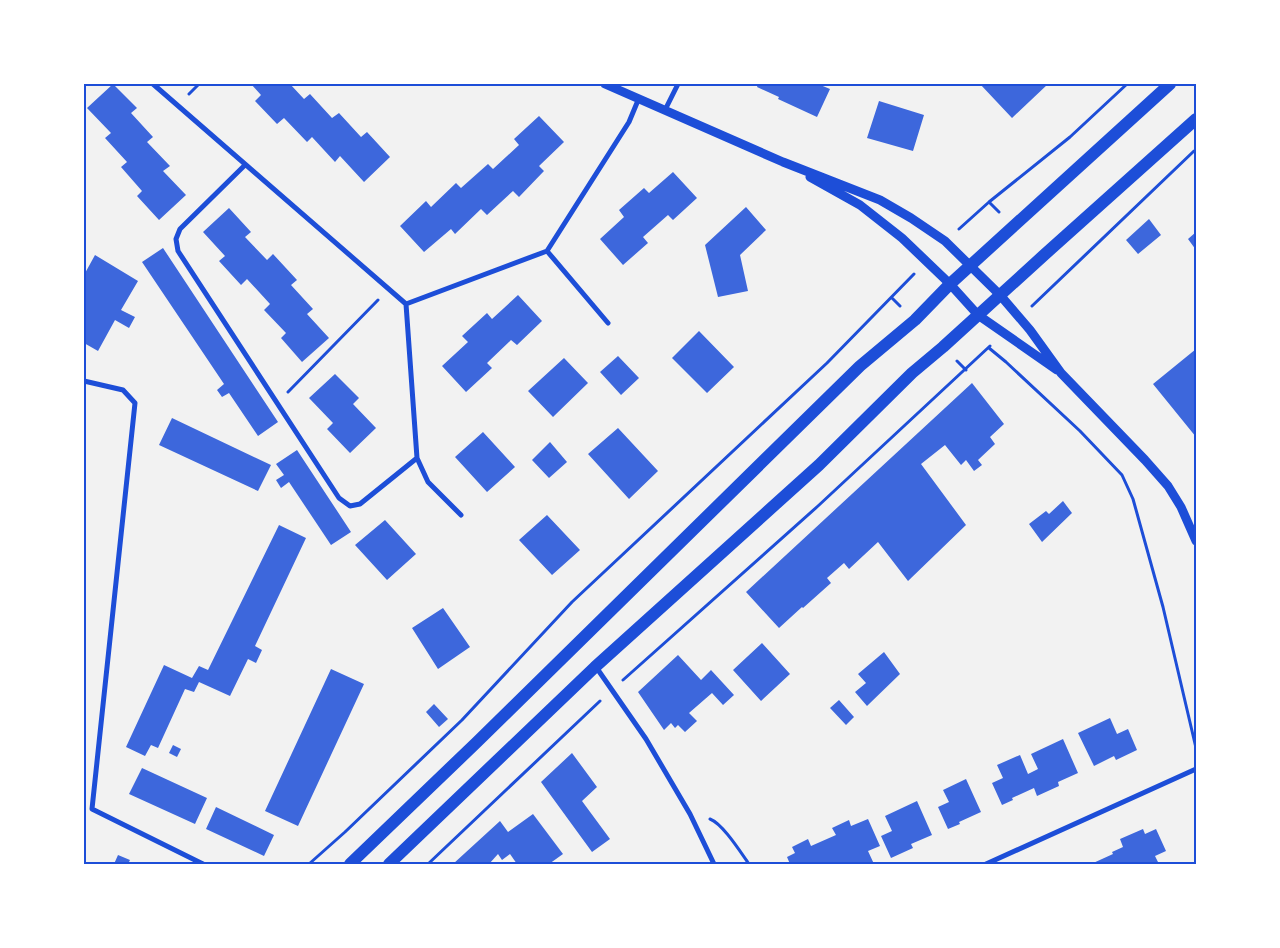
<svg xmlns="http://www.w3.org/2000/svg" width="1280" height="948" font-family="'Space Grotesk',sans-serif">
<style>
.building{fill:#3d67dc}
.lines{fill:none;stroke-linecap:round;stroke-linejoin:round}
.path{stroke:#1d4ed8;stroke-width:3}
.minor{stroke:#1d4ed8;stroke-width:5}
.tertiary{stroke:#1d4ed8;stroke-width:9}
.primary{stroke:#1d4ed8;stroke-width:12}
.neatline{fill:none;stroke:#1d4ed8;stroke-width:2}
</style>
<rect width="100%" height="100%" fill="#f2f2f2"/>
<!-- building -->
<path class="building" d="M 113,84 L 137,108 L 131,113 L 153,137 L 147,142 L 170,166 L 163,171 L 186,195 L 159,220 L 137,196 L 142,191 L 121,167 L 127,162 L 105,138 L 111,133 L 87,108 Z
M 251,84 L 290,84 L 304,99 L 310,94 L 332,118 L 339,113 L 361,137 L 367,132 L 390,157 L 364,182 L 340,156 L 335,162 L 312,137 L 307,142 L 284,118 L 277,124 L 255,101 L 261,95 Z
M 758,84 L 818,84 L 830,89 L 817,117 L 778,99 L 779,97 L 757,87 Z
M 980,84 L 1048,84 L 1012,118 Z
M 879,101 L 924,115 L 913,151 L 867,138 Z
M 539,116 L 564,142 L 539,166 L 544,171 L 519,197 L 513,191 L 487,215 L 481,209 L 455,234 L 451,229 L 424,252 L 400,226 L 426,201 L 431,207 L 456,183 L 461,188 L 488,164 L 493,169 L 519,145 L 514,139 Z
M 673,172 L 697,198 L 673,220 L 668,215 L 643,237 L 648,243 L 623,265 L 600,239 L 624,217 L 619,210 L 644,188 L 649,193 Z
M 746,207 L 766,230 L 740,255 L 748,291 L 718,297 L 705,245 Z
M 229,208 L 251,232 L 245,237 L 267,260 L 273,254 L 297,280 L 291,285 L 313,309 L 307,314 L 329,338 L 302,362 L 281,338 L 286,333 L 264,310 L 270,304 L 247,279 L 241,285 L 219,261 L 225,256 L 203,232 Z
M 1149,219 L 1161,235 L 1138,254 L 1126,240 Z
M 1196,232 L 1196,250 L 1188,239 Z
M 163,248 L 278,422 L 258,436 L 229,393 L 222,397 L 217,390 L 224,384 L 142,262 Z
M 95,255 L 138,281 L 121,310 L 135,317 L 129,328 L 115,320 L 98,351 L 84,343 L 84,275 Z
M 518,295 L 542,321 L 517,345 L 511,340 L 487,363 L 492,368 L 466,392 L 442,366 L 468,342 L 462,336 L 487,313 L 492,319 Z
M 699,331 L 734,367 L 707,393 L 672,358 Z
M 1196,349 L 1196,437 L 1153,384 Z
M 618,356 L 639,378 L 621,395 L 600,372 Z
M 564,358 L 588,383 L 553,417 L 528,391 Z
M 335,374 L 359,398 L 353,404 L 376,428 L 350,453 L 327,429 L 333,423 L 309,398 Z
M 972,383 L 1004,424 L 990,437 L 995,444 L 978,460 L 982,465 L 974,471 L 966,460 L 961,465 L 945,445 L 921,464 L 966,525 L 908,581 L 878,542 L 849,569 L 844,563 L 827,578 L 831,583 L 803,608 L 802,607 L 779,628 L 746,592 Z
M 172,418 L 271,465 L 258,491 L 159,445 Z
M 618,428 L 658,471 L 629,499 L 588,454 Z
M 483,432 L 515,467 L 487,492 L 455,457 Z
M 550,442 L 567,462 L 549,478 L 532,460 Z
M 297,450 L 351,532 L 331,545 L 289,482 L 281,488 L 276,480 L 284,475 L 276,464 Z
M 1063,501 L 1072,513 L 1042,542 L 1029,524 L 1046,511 L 1049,514 Z
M 547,515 L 580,550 L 552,575 L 519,540 Z
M 385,520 L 416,554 L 387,580 L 355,545 Z
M 279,525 L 306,538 L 255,646 L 262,650 L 256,663 L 248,659 L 230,696 L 199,682 L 194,692 L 185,689 L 158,748 L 151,745 L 145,756 L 126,747 L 164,665 L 192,678 L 199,666 L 208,670 Z
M 443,608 L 470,647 L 438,669 L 412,628 Z
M 762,643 L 790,674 L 761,701 L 733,670 Z
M 884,652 L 900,674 L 867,706 L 855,692 L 866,683 L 858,674 Z
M 678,655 L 701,680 L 711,670 L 734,695 L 723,705 L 712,693 L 689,713 L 697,721 L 685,732 L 678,725 L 675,728 L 671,723 L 664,730 L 638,692 Z
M 331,669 L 364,684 L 298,826 L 265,811 Z
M 839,700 L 854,717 L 846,725 L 830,708 Z
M 434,704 L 448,719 L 439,727 L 426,712 Z
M 1110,718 L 1117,734 L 1128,729 L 1137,750 L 1116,760 L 1114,756 L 1094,766 L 1078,733 Z
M 1063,739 L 1078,773 L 1058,782 L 1059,786 L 1037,796 L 1034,788 L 1012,798 L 1013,800 L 1002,805 L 992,783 L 1003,778 L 997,765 L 1020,755 L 1028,774 L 1038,769 L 1031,754 Z
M 173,745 L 181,749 L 177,757 L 169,753 Z
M 572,753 L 597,787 L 582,801 L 610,839 L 592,852 L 541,782 Z
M 142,768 L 207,798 L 195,824 L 129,794 Z
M 966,779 L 981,812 L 959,822 L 960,824 L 948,829 L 938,807 L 949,802 L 943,790 Z
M 917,801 L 932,835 L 911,844 L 913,848 L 891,858 L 881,836 L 892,831 L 885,816 Z
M 216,807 L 274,835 L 264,856 L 206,829 Z
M 533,814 L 563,854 L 549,864 L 517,864 L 510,854 L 502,860 L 498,854 L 489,864 L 453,864 L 500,821 L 508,832 Z
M 868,819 L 880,846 L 868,851 L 874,864 L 790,864 L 787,857 L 795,853 L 792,847 L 808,839 L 811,846 L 836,835 L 832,828 L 849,820 L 851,826 Z
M 1143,829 L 1145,834 L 1156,829 L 1166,851 L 1155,856 L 1158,862 L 1153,864 L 1091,864 L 1113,854 L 1112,852 L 1123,847 L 1120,839 Z
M 118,855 L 130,860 L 128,864 L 114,864 Z"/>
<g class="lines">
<!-- path -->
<path class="path" d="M 189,94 L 199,84
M 989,202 L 999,212
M 959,229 L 989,202 L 1070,137 L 1127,84
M 892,298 L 900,306
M 1032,306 L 1194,151
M 989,348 L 1006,362 L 1080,431 L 1122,475 L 1133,499 L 1163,607 L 1196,748
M 957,361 L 966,370
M 288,392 L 378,300
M 623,680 L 818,506 L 990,346
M 710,819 C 723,824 741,853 749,864
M 309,864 L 345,832 L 462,720 L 572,602 L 827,363 L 914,274
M 428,864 L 600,701"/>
<!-- minor -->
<path class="minor" d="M 153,84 L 406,304 L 547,251 L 629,122 L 639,98
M 665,110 L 678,84
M 245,165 L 180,229 L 176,239 L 178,251 L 339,498 L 350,506 L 360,504 L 417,458 L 406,304
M 547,251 L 608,323
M 84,381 L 123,390 L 135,403 L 92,809 L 203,864
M 417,458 L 428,482 L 461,515
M 596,667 L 646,739 L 690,814 L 714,864
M 986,864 L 1196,769"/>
<!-- tertiary -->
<path class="tertiary" d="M 605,84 L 783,162 L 880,200 L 911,218 L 945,241 L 1000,295 L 1030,330 L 1061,373 L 1145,460 L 1168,486 L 1181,507 L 1196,541
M 810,177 L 860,205 L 902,238 L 950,284 L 978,315 L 1057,370"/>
<!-- primary -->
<path class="primary" d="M 350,864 L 477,742 L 860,366 L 915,320 L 950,284 L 1170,84
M 389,864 L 595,667 L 819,465 L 912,373 L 943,347 L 1043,256 L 1196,119"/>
</g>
<!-- border -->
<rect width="1280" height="948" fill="none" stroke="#ffffff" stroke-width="170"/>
<rect x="85" y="85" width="1110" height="778" class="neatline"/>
</svg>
